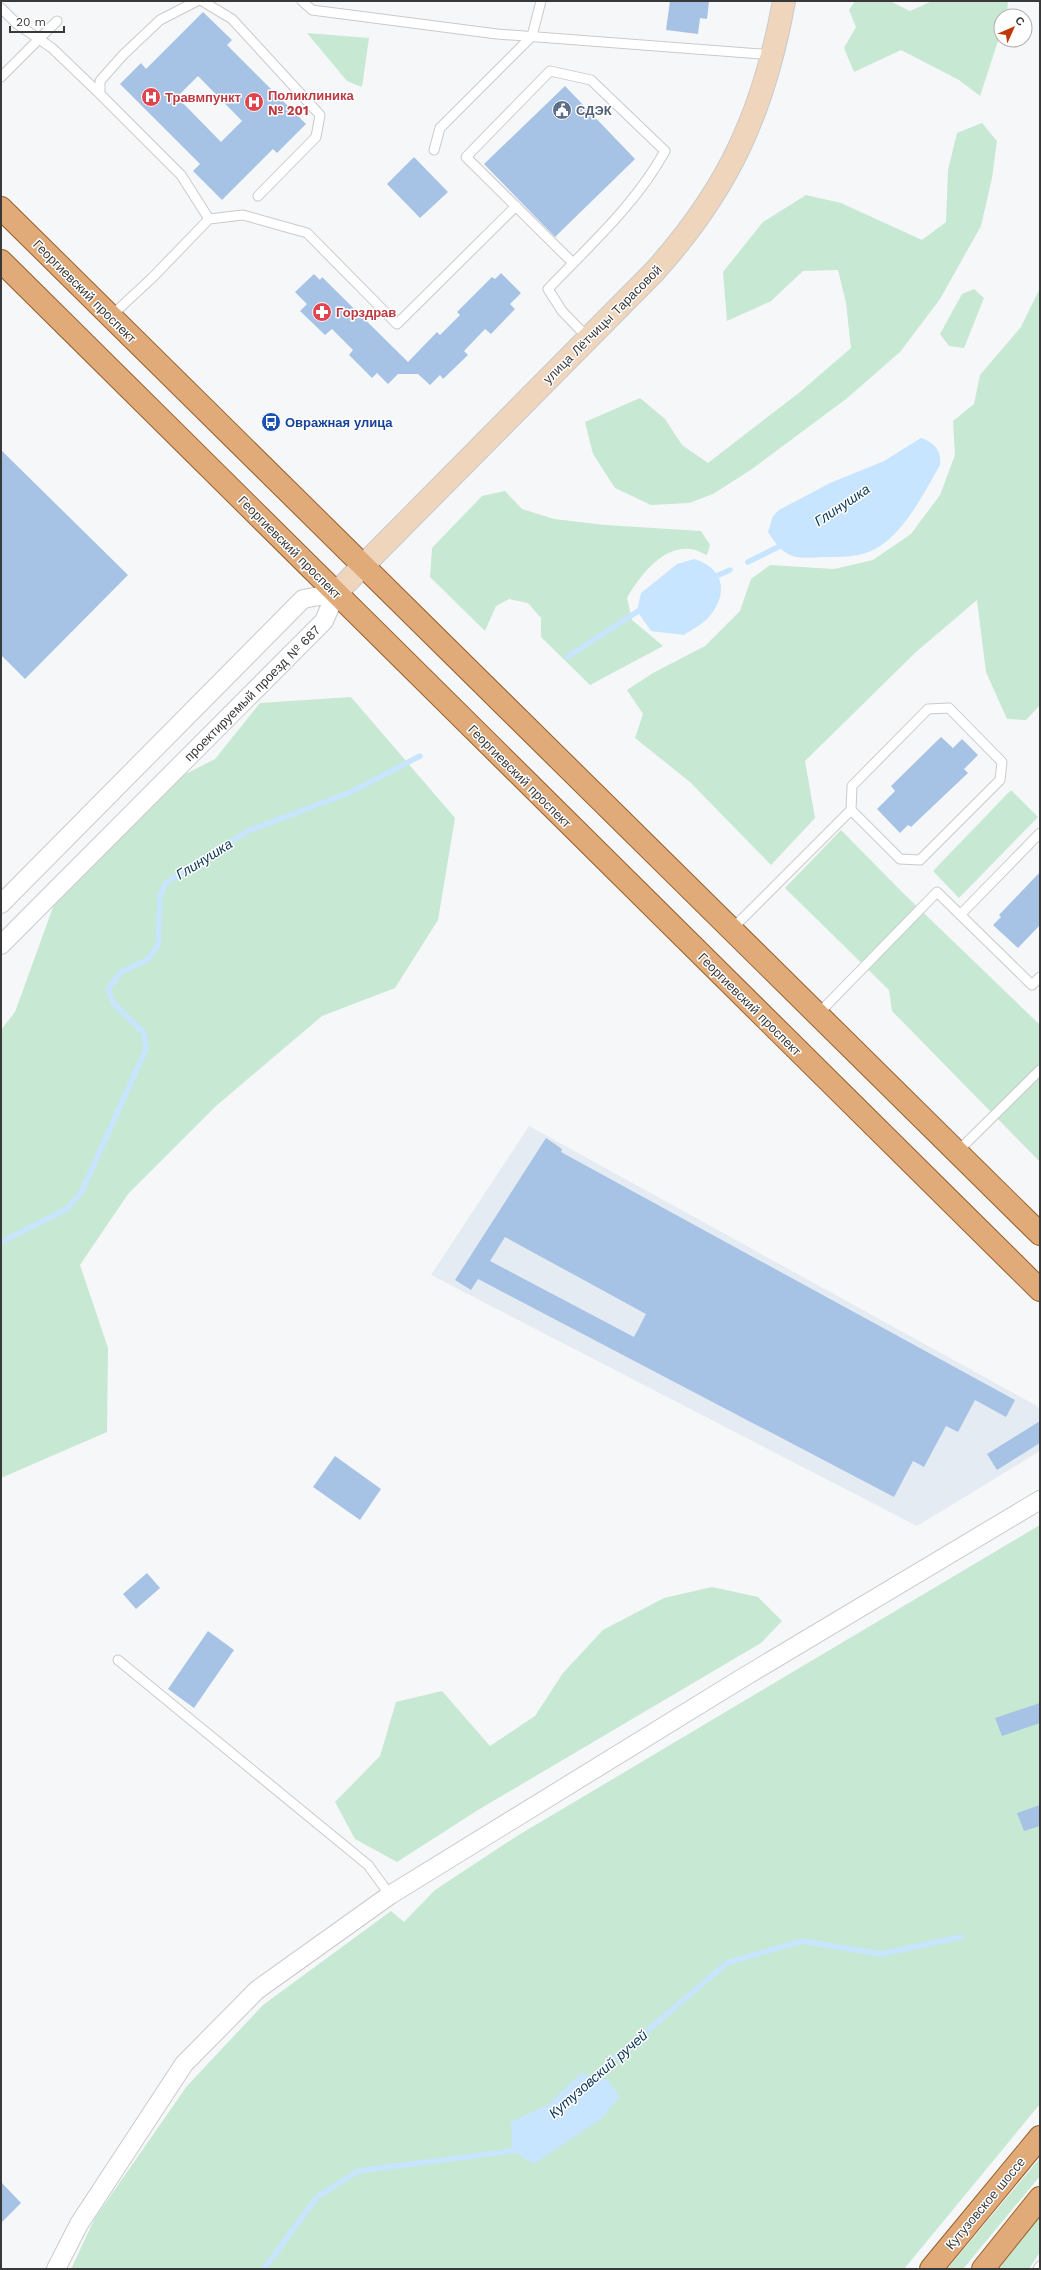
<svg xmlns="http://www.w3.org/2000/svg" width="1041" height="2270" font-family="'Work Sans',sans-serif">
<style>
.built{fill:#e5ebf2}
.green{fill:#c7e8d3}
.water{fill:#c7e5fe}
.lines{fill:none;stroke-linecap:round;stroke-linejoin:round}
.stream{stroke:#c7e5fe;stroke-width:5.5}
.building{fill:#a6c3e6;fill-rule:evenodd}
.service-casing{stroke:#c9cacb;stroke-width:11}
.minor-casing{stroke:#c9cacb;stroke-width:20}
.secondary-casing{stroke:#c9cacb;stroke-width:24}
.primary-casing{stroke:#985f29;stroke-width:24}
.service{stroke:#fff;stroke-width:9}
.minor{stroke:#fff;stroke-width:18}
.secondary{stroke:#efd5bc;stroke-width:22}
.primary{stroke:#e0ab79;stroke-width:22}
.labels{text-anchor:middle;stroke-width:3;stroke-linejoin:round;paint-order:stroke}
.health-label{font-size:13px;font-weight:bold;fill:#be3a42;stroke:#fff;text-anchor:start}
.service-label{font-size:13px;font-weight:bold;fill:#4e5e75;stroke:#fff;text-anchor:start}
.street-label{font-size:13px;fill:#393939;stroke:#fff}
.transit-label{font-size:13px;font-weight:bold;fill:#164399;stroke:#fff;text-anchor:start}
.water-label{font-size:14px;font-style:italic;fill:#0a3755;stroke:#fff}
</style>
<rect width="100%" height="100%" fill="#f6f7f9"/>
<!-- built -->
<path class="built" d="M 529,1126 L 1037,1406 L 1040,1411 L 1040,1451 L 917,1526 L 431,1275 Z"/>
<!-- green -->
<path class="green" d="M 855,1 L 890,1 L 910,11 L 932,1 L 1008,1 L 1007,15 L 1001,16 L 1001,32 L 980,96 L 959,80 L 901,50 L 854,72 L 844,48 L 856,27 L 849,10 Z
M 307,33 L 369,38 L 362,87 L 347,81 Z
M 982,123 L 997,141 L 992,178 L 981,226 L 940,299 L 900,352 L 846,399 L 752,469 L 713,494 L 689,503 L 651,505 L 615,488 L 593,454 L 585,422 L 640,398 L 665,419 L 682,445 L 708,463 L 800,392 L 851,348 L 846,303 L 838,270 L 803,271 L 771,301 L 727,321 L 723,272 L 763,222 L 806,195 L 841,203 L 922,240 L 946,222 L 948,170 L 957,133 Z
M 1040,288 L 1040,705 L 1026,720 L 1007,719 L 986,672 L 977,600 L 916,652 L 805,761 L 815,818 L 771,865 L 690,782 L 635,738 L 643,714 L 627,690 L 653,673 L 705,646 L 740,611 L 751,579 L 770,565 L 834,569 L 873,560 L 911,534 L 940,495 L 955,455 L 953,421 L 974,404 L 980,375 L 1021,327 Z
M 974,289 L 984,298 L 964,348 L 949,346 L 940,334 L 962,294 Z
M 505,491 L 522,509 L 554,519 L 605,525 L 701,531 L 710,545 L 707,555 C 702,553 695,549 690,549 C 662,546 639,577 627,598 L 632,620 L 663,646 L 590,685 L 541,637 L 541,618 L 528,603 L 509,599 L 496,606 L 485,631 L 430,577 L 432,548 L 482,496 Z
M 351,697 L 455,818 L 438,920 L 395,988 L 322,1016 L 216,1106 L 128,1194 L 80,1265 L 108,1348 L 107,1432 L 1,1478 L 1,1030 L 15,1012 L 56,899 L 172,781 L 215,759 L 260,703 Z
M 1011,790 L 1038,817 L 959,898 L 933,871 Z
M 841,830 L 903,893 L 1040,1025 L 1040,1162 L 892,1011 L 889,990 L 785,888 Z
M 1040,1525 L 1040,2104 L 904,2269 L 71,2269 L 95,2218 L 187,2086 L 263,2005 L 391,1911 L 404,1922 L 435,1890 L 517,1836 Z
M 712,1587 L 758,1597 L 782,1621 L 761,1643 L 478,1810 L 397,1862 L 355,1839 L 335,1802 L 380,1756 L 396,1702 L 442,1691 L 490,1746 L 535,1716 L 563,1673 L 603,1630 L 664,1598 Z
M 1040,2158 L 1040,2176 L 963,2269 L 947,2269 Z
M 1040,2213 L 1040,2252 L 1029,2269 L 994,2269 Z"/>
<!-- water -->
<path class="water" d="M 921,438 C 934,442 942,451 940,465 C 922,496 897,549 858,555 C 847,557 835,557 824,557 C 794,559 785,559 768,532 L 773,516 L 779,510 L 830,483 L 884,461 Z
M 694,559 C 724,568 729,593 709,617 C 703,624 692,629 684,635 L 651,631 L 637,611 L 641,593 L 677,564 Z
M 581,2073 L 608,2080 L 620,2097 L 601,2119 L 534,2164 L 512,2151 L 511,2122 L 549,2104 Z"/>
<g class="lines">
<!-- stream -->
<path class="stream" d="M 748,562 L 784,544
M 712,578 L 730,570
M 567,657 L 643,608
M 1,1242 L 67,1209 L 82,1191 L 146,1049 L 144,1033 L 114,1004 L 108,989 L 121,972 L 147,960 L 158,946 L 160,896 L 166,883 L 248,831 L 351,792 L 420,756
M 588,2081 L 727,1963 L 802,1941 L 881,1954 L 961,1937
M 264,2269 L 317,2197 L 358,2171 L 512,2151 L 517,2146"/>
</g>
<!-- building -->
<path class="building" d="M 670,1 L 709,1 L 707,19 L 700,18 L 698,34 L 666,30 Z
M 203,12 L 232,40 L 227,45 L 306,124 L 277,153 L 273,149 L 222,200 L 193,171 L 200,164 L 120,84 L 141,63 L 146,69 ZM 198,76 L 242,121 L 221,142 L 177,97 Z
M 565,86 L 635,159 L 555,237 L 484,164 Z
M 414,157 L 448,192 L 420,218 L 387,184 Z
M 501,273 L 521,293 L 510,304 L 515,309 L 491,334 L 485,329 L 464,351 L 468,355 L 443,379 L 440,375 L 430,385 L 418,374 L 398,374 L 388,384 L 377,373 L 372,378 L 349,355 L 353,350 L 332,329 L 325,335 L 300,311 L 307,304 L 295,292 L 314,274 L 320,280 L 322,277 L 408,362 L 437,332 L 440,335 L 460,315 L 457,312 L 492,277 L 495,279 Z
M 1,450 L 128,575 L 25,679 L 1,655 Z
M 941,737 L 953,748 L 962,739 L 978,755 L 964,769 L 968,773 L 911,827 L 908,825 L 900,833 L 877,809 L 895,791 L 891,786 Z
M 1040,872 L 1040,925 L 1018,948 L 993,925 L 1001,917 L 999,915 Z
M 546,1138 L 562,1149 L 561,1152 L 1015,1400 L 1006,1417 L 975,1400 L 958,1432 L 946,1426 L 924,1467 L 913,1461 L 894,1497 L 478,1279 L 471,1290 L 455,1280 ZM 505,1237 L 646,1314 L 634,1337 L 490,1261 Z
M 1040,1421 L 1040,1443 L 997,1470 L 987,1454 Z
M 335,1456 L 381,1489 L 360,1520 L 313,1487 Z
M 147,1573 L 160,1588 L 136,1609 L 123,1594 Z
M 208,1631 L 234,1650 L 194,1708 L 168,1689 Z
M 1040,1703 L 1040,1723 L 1002,1736 L 995,1718 Z
M 1040,1805 L 1040,1826 L 1024,1831 L 1017,1813 Z
M 1,2182 L 21,2203 L 1,2223 Z"/>
<g class="lines">
<defs>
<path id="service" d="M 202,1 L 232,19 L 320,115 L 316,137 L 258,196
M 302,1 L 312,10 L 497,34 L 773,55
M 1,8 L 17,24 L 52,48 L 100,94
M 1,77 L 57,21
M 434,150 L 440,128 L 532,36 L 541,1
M 209,219 L 243,215 L 307,233 L 397,324 L 516,206
M 573,263 L 466,157 L 550,71 L 591,80 L 665,151 C 636,204 590,245 548,289 L 562,311 L 588,338
M 110,317 L 153,277 L 209,219 L 181,175 L 100,94 L 100,81 L 123,55 L 160,20 L 197,1
M 960,915 L 1040,833
M 731,930 L 851,810 L 852,786 L 928,709 L 949,708 L 1002,762 L 1000,780 L 920,860 L 900,859 L 851,810
M 817,1015 L 937,892 L 1032,985 L 1040,977
M 957,1152 L 1040,1070
M 118,1660 L 368,1865 L 390,1895
M 1038,2269 L 1040,2266"/>
<path id="minor" d="M 1,904 L 303,599 L 336,593
M 1,945 L 324,621 L 336,593
M 56,2269 L 79,2224 L 184,2064 L 257,1990 L 390,1895 L 744,1677 L 1040,1500"/>
<path id="secondary" d="M 336,593 L 654,272 C 729,189 764,111 784,1"/>
<path id="primary" d="M 1,208 L 1040,1234
M 1,261 L 1040,1290
M 931,2269 L 1040,2137
M 983,2269 L 1040,2198"/>
</defs>
<!-- service casing -->
<use href="#service" class="service-casing"/>
<!-- minor casing -->
<use href="#minor" class="minor-casing"/>
<!-- secondary casing -->
<use href="#secondary" class="secondary-casing"/>
<!-- primary casing -->
<use href="#primary" class="primary-casing"/>
<!-- service -->
<use href="#service" class="service"/>
<!-- minor -->
<use href="#minor" class="minor"/>
<!-- secondary -->
<use href="#secondary" class="secondary"/>
<!-- primary -->
<use href="#primary" class="primary"/>
</g>
<!-- icons -->
<defs>
<symbol id="hospital-disc" viewBox="-11 -11 22 22"><circle r="9.5" fill="#e0444e" stroke="#fff"/><path d="M-5-5h3v3.5h4V-5h3V5h-3V1.5h-4V5h-3Z" fill="#fff"/></symbol>
<symbol id="civic-disc" viewBox="-11 -11 22 22"><circle r="9.5" fill="#5c6f8a" stroke="#fff"/><path d="M-.6-6.5H3V-4.5H.6V-3L4-1V1h2V6H-6V1h2V-1L-.6-3ZM-1.2 2.5V6h2.4V2.5Z" fill="#fff"/></symbol>
<symbol id="pharmacy-disc" viewBox="-11 -11 22 22"><circle r="9.5" fill="#e0444e" stroke="#fff"/><path d="M-2-6h4v4h4v4h-4v4h-4v-4h-4v-4h4Z" fill="#fff"/></symbol>
<symbol id="bus-disc" viewBox="-11 -11 22 22"><circle r="9.5" fill="#1a4fb4" stroke="#fff"/><path d="M-5-6H5V4H4V6H2V4H-2V6H-4V4H-5ZM-3.5-4V0h7V-4ZM-3.5 1.2v1.5H-2V1.2ZM2 1.2v1.5H3.5V1.2Z" fill="#fff"/></symbol>
</defs>
<g fill-rule="evenodd">
<use href="#hospital-disc" x="140" y="86" width="22" height="22"/>
<use href="#hospital-disc" x="243" y="91" width="22" height="22"/>
<use href="#civic-disc" x="551" y="99" width="22" height="22"/>
<use href="#pharmacy-disc" x="311" y="301" width="22" height="22"/>
<use href="#bus-disc" x="260" y="411" width="22" height="22"/>
</g>
<g class="labels">
<!-- health labels -->
<g class="health-label">
<text x="268" y="100">Поликлиника<tspan x="268" dy="15">№ 201</tspan></text>
<text x="165" y="102">Травмпункт</text>
<text x="336" y="317">Горздрав</text>
</g>
<!-- service labels -->
<g class="service-label">
<text x="576" y="115">СДЭК</text>
</g>
<!-- street labels -->
<g class="street-label">
<text transform="translate(85 291) rotate(45)" y="5">Георгиевский проспект</text>
<text transform="translate(602 324) rotate(-45)" y="5">улица Лётчицы Тарасовой</text>
<text transform="translate(290 547) rotate(45)" y="5">Георгиевский проспект</text>
<text transform="translate(252 693) rotate(-45)" y="5">проектируемый проезд № 687</text>
<text transform="translate(520 776) rotate(45)" y="5">Георгиевский проспект</text>
<text transform="translate(750 1004) rotate(45)" y="5">Георгиевский проспект</text>
<text transform="translate(985 2203) rotate(-50)" y="5">Кутузовское шоссе</text>
</g>
<!-- transit labels -->
<g class="transit-label">
<text x="285" y="427">Овражная улица</text>
</g>
<!-- water labels -->
<g class="water-label">
<text transform="translate(842 505) rotate(-34)" y="5">Глинушка</text>
<text transform="translate(204 859) rotate(-32)" y="5">Глинушка</text>
<text transform="translate(598 2074) rotate(-41)" y="5">Кутузовский ручей</text>
</g>
</g>
<!-- border -->
<rect width="1041" height="2270" fill="none" stroke="#393939" stroke-width="4"/>
<!-- north arrow -->
<g transform="translate(1013 28) rotate(45)"><circle r="19" fill="#ffffff" stroke="#b0b0b0"/>
<path d="M0-3L7 15L0 10L-7 15Z" fill="#c03805"/>
<text y="-6" font-size="11" font-weight="bold" text-anchor="middle" fill="#393939">С</text>
</g>
<!-- scale -->
<path d="M10 26v6h54v-6" fill="none" stroke="#393939" stroke-width="2"/>
<text x="16" y="26" font-size="12" fill="#393939" stroke="#ffffff" stroke-width="3" paint-order="stroke">20 m</text>
</svg>
